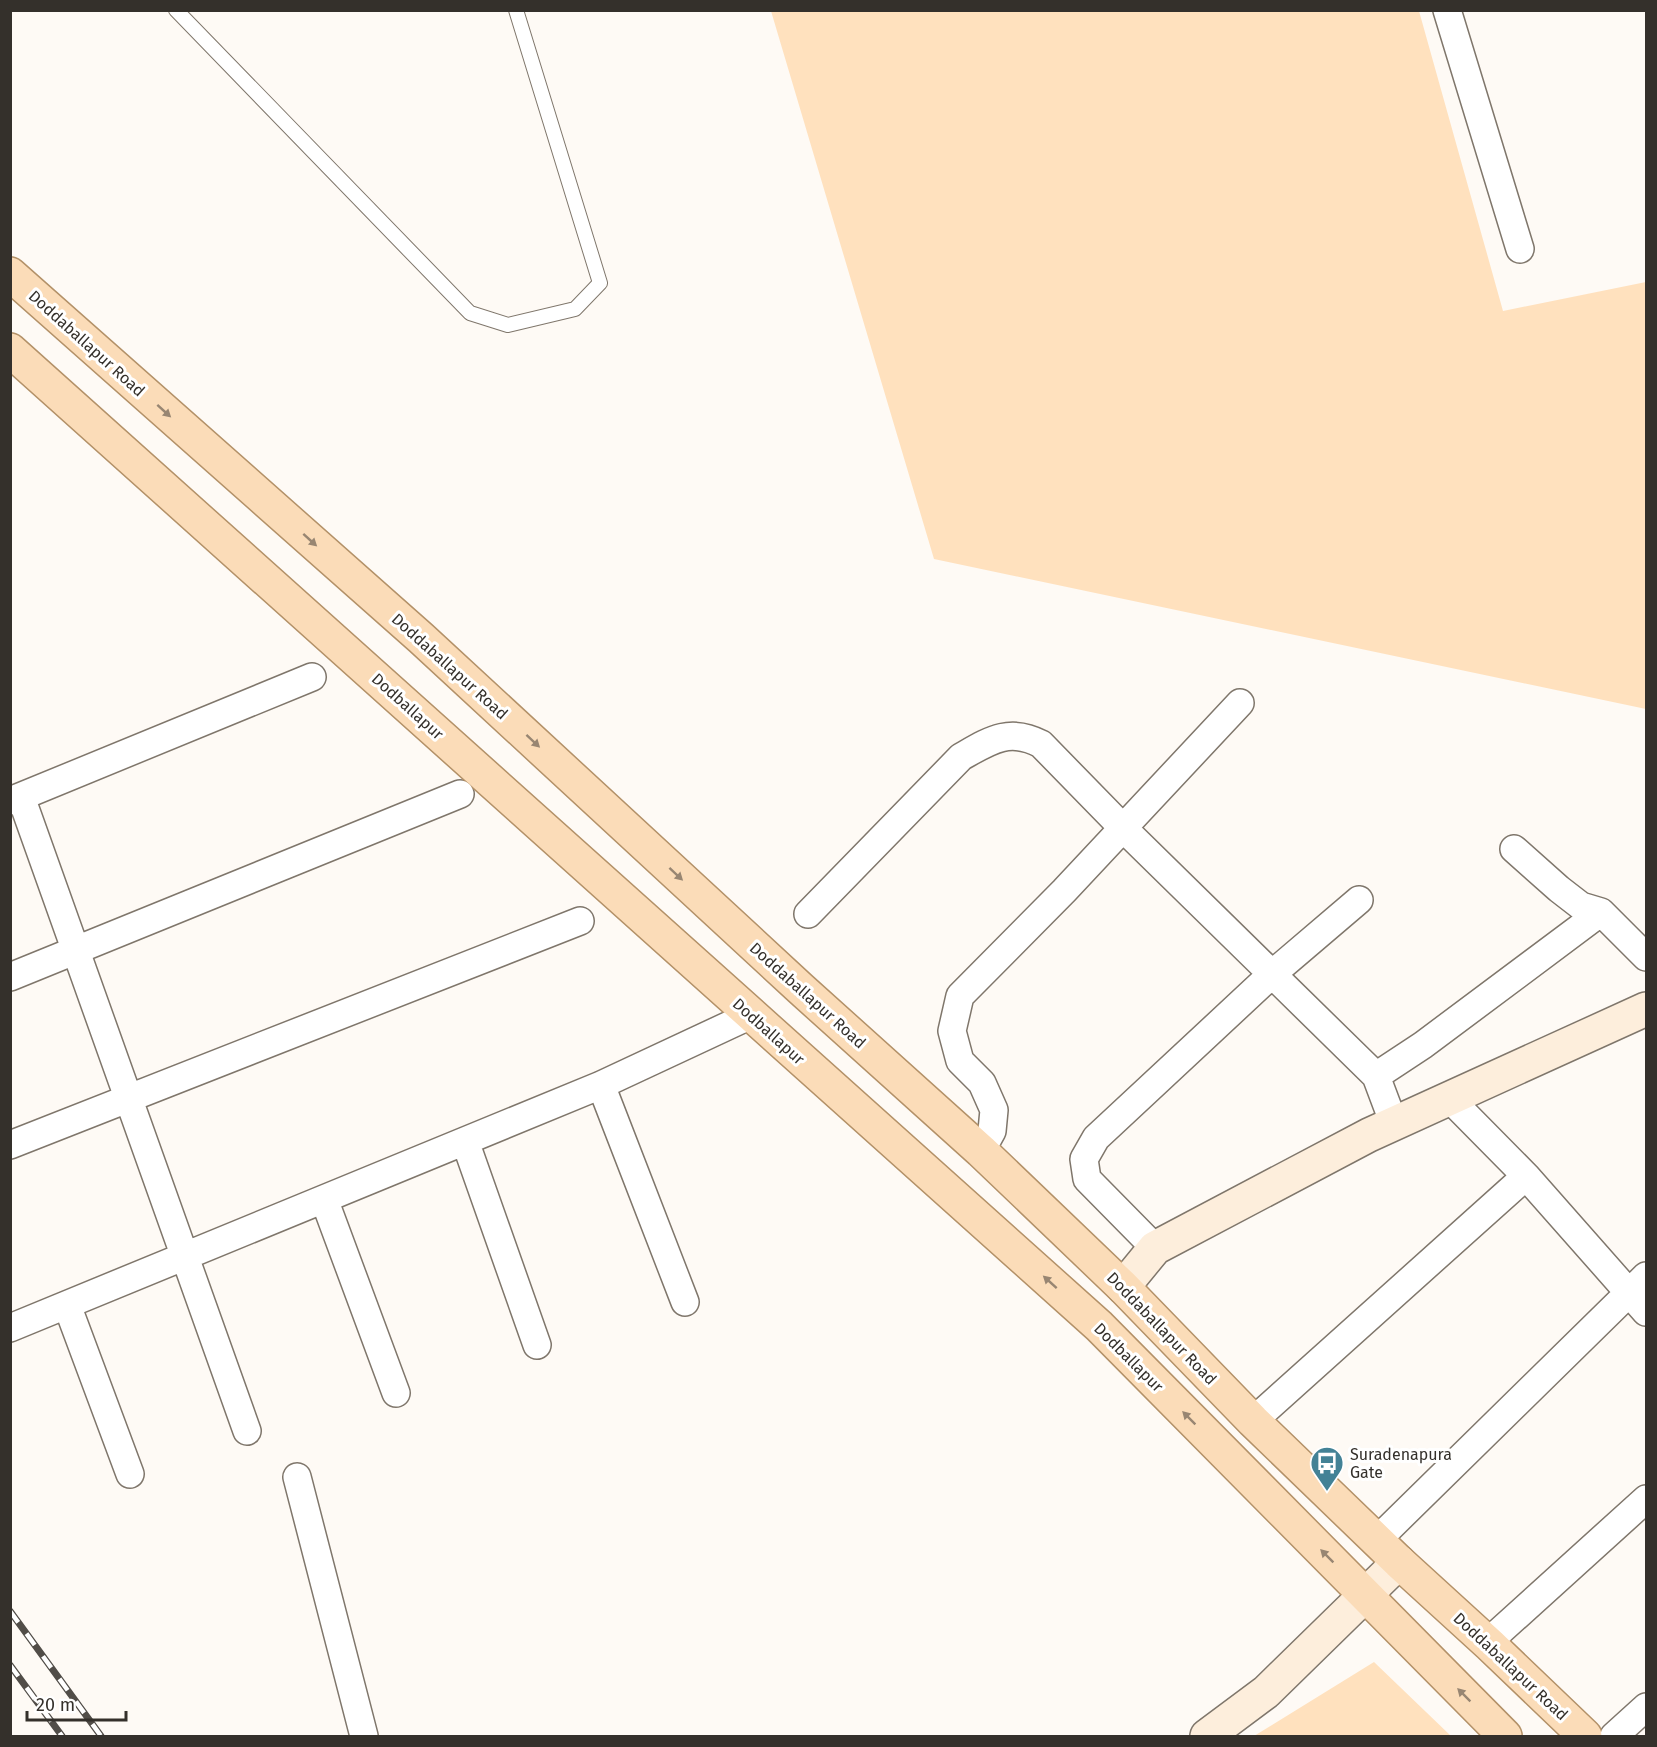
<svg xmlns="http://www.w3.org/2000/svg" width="1657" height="1747" font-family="'Fira Sans',sans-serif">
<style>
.green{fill:#ffe1be}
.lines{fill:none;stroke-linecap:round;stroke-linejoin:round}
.lane-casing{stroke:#7f766b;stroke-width:16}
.street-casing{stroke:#7f766b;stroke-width:30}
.secondary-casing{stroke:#7f766b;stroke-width:36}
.primary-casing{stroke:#b39168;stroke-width:36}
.lane{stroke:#fff;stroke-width:14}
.street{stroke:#fff;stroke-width:27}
.secondary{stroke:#fdeedc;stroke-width:33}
.primary{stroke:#fbdcb8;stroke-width:33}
.rail-casing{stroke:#514d48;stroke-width:7}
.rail{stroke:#fff;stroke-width:4.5;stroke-dasharray:14;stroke-linecap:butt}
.oneway{fill:#988672}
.labels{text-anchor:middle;stroke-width:6;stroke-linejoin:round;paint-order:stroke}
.street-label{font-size:16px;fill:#34302b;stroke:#fff}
.poi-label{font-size:16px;fill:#34302b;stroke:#fff;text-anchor:start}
</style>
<rect width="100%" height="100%" fill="#fefaf5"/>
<!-- green -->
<path class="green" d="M 771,11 L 1419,11 L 1503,311 L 1646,282 L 1646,709 L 934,559 Z
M 1374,1662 L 1451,1736 L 1254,1736 Z"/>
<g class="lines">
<defs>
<path id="lane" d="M 176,10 L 470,313 L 508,325 L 575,309 L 600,283 L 516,10"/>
<path id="street" d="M 1447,10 L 1520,249
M 21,797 L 247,1431
M 10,801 L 312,677
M 1514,849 L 1559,889 L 1581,906 L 1601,912 L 1646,957
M 808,914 L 961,757 C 989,741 1009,727 1041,744 L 1123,828 L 1376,1076 L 1423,1045 L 1601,912
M 10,977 L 460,794
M 1376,1076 L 1394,1124
M 601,1085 L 685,1302
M 1449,1098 L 1526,1176 L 1646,1312
M 465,1141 L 537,1345
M 10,1145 L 580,921
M 981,1151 L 992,1131 L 994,1110 L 982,1083 L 960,1061 L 952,1031 L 960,996 L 1064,891 L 1240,703
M 324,1199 L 396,1393
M 1155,1248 L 1087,1179 L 1084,1159 L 1096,1138 L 1271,975 L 1359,900
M 67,1305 L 130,1474
M 10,1328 L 601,1085 L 751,1015
M 1253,1421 L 1526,1176
M 297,1477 L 364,1736
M 1377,1540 L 1646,1276
M 1488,1642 L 1646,1499
M 1614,1736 L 1646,1707"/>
<path id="secondary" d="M 1123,1287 L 1155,1248 L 1369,1135 L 1646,1009
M 1207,1736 L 1266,1692 L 1399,1562"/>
<path id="primary" d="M 10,274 L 421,638 L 801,989 L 981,1151 L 1123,1287 L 1253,1421 L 1399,1562 L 1490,1645 L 1585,1736
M 10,350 L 1099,1326 L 1505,1736"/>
</defs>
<!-- lane casing -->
<use href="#lane" class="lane-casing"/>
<!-- street casing -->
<use href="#street" class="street-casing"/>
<!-- secondary casing -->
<use href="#secondary" class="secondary-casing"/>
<!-- primary casing -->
<use href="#primary" class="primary-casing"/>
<!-- lane -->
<use href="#lane" class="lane"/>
<!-- street -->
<use href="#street" class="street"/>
<!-- secondary -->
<use href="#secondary" class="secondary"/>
<!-- primary -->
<use href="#primary" class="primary"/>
<defs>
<path id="rail" d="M 10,1611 L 101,1736
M 10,1665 L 62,1736"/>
</defs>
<!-- rail casing -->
<use href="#rail" class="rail-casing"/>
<!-- rail -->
<use href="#rail" class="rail"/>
</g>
<!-- one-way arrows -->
<defs><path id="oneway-solid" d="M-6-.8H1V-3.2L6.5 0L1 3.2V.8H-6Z" transform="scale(1.5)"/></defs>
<g class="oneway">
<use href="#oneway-solid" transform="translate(164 411) rotate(42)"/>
<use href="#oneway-solid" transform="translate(310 540) rotate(42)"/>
<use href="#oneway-solid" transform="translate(533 741) rotate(43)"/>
<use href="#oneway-solid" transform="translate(676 874) rotate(43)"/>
<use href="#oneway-solid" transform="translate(1050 1282) rotate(-138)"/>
<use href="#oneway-solid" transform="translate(1189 1418) rotate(-135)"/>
<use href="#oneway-solid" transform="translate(1327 1556) rotate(-135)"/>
<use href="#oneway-solid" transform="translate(1464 1695) rotate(-135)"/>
</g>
<!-- icons -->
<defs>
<symbol id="bus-pin" viewBox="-11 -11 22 30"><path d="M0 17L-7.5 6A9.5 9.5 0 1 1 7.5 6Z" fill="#438296" stroke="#fff"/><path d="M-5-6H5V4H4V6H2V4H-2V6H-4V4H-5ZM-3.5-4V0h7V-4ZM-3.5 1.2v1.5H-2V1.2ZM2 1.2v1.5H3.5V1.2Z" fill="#fff"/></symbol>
</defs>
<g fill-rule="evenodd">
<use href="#bus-pin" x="1308" y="1444" width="38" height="52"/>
</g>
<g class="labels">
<!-- street labels -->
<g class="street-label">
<text transform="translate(87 343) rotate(42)" y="6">Doddaballapur Road</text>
<text transform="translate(450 666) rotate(42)" y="6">Doddaballapur Road</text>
<text transform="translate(408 706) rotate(42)" y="6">Dodballapur</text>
<text transform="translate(808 995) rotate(42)" y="6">Doddaballapur Road</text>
<text transform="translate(769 1031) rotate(42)" y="6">Dodballapur</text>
<text transform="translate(1162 1328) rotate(46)" y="6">Doddaballapur Road</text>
<text transform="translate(1129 1357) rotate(45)" y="6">Dodballapur</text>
<text transform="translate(1511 1666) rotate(43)" y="6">Doddaballapur Road</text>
</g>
<!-- poi labels -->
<g class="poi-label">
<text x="1350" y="1460">Suradenapura<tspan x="1350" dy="18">Gate</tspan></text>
</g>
</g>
<!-- border -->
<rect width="1657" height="1747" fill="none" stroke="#34302b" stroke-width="24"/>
<!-- scale -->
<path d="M27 1711v9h99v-9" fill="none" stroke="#34302b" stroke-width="3"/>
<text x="36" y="1711" font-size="18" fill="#34302b" stroke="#ffffff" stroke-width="4.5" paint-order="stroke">20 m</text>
</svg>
